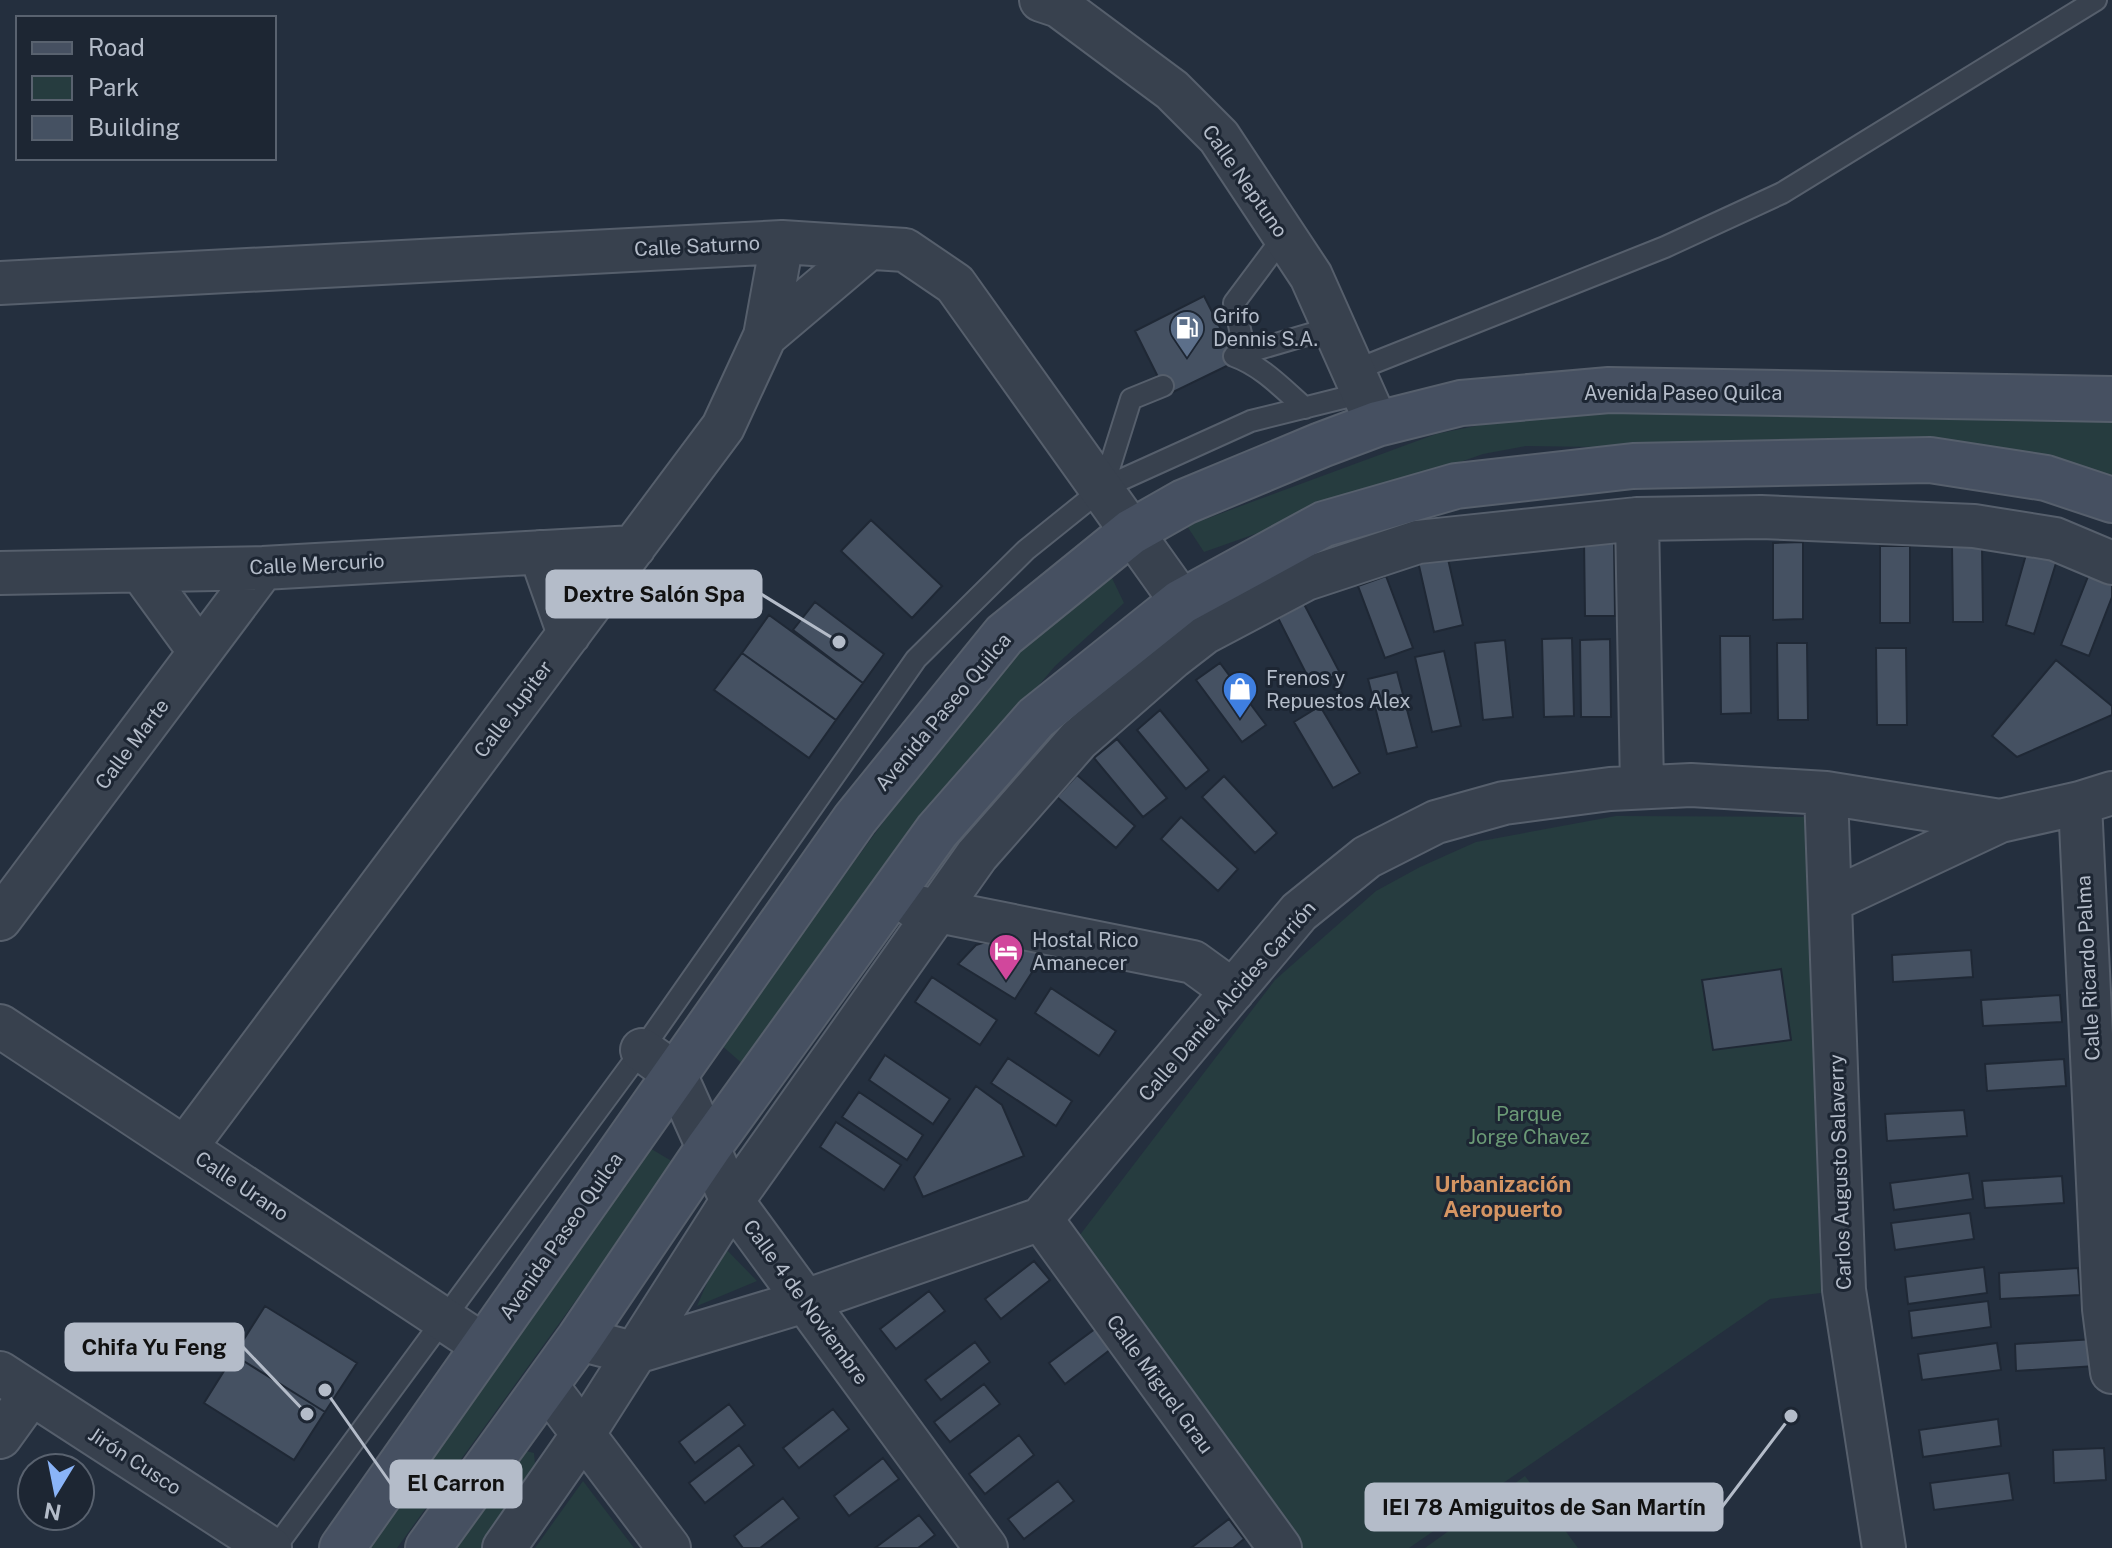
<svg xmlns="http://www.w3.org/2000/svg" width="2112" height="1548" font-family="'Public Sans',sans-serif">
<style>
.green{fill:#263c3f}
.building{fill:#455162;stroke:#1f2835;stroke-width:2}
.lines{fill:none;stroke-linecap:round;stroke-linejoin:round}
.lane-casing{stroke:#565f6c;stroke-width:24}
.street-casing{stroke:#565f6c;stroke-width:46}
.secondary-casing{stroke:#565f6c;stroke-width:48}
.lane{stroke:#38414e;stroke-width:20}
.street{stroke:#38414e;stroke-width:42}
.secondary{stroke:#465061;stroke-width:44}
.labels{text-anchor:middle;stroke-width:6;stroke-linejoin:round;paint-order:stroke}
.street-label{font-size:20px;fill:#b4bcc9;stroke:#1d2633}
.poi-label{font-size:20px;fill:#b4bcc9;stroke:#1d2633;text-anchor:start}
.park-label{font-size:20px;fill:#6b9a76;stroke:#1d2633}
.neighbourhood-label{font-size:22px;font-weight:bold;fill:#d59563;stroke:#1d2633}
.leader{fill:none;stroke:#b4bcc9;stroke-width:3}
.callout-dot{fill:#b4bcc9;stroke:#1d2633;stroke-width:3}
.callout{fill:#b4bcc9;stroke:#b4bcc9;stroke-width:3}
.callout-label{font-size:22px;text-anchor:middle;font-weight:bold;fill:#111}
</style>
<rect width="100%" height="100%" fill="#242f3e"/>
<!-- green -->
<path class="green" d="M 2112,411 L 2112,479 L 2028,453 L 1526,446 L 1483,454 L 1204,552 L 1187,526 L 1436,434 L 1535,414 Z
M 1111,576 L 1124,603 L 1055,666 L 894,857 L 745,1066 L 720,1044 L 999,665 Z
M 1616,816 L 1805,817 L 1821,1293 L 1770,1299 L 1409,1548 L 1302,1548 L 1073,1244 L 1275,980 L 1376,891 L 1420,867 L 1476,842 Z
M 648,1147 L 675,1163 L 397,1548 L 357,1548 Z
M 723,1246 L 757,1281 L 697,1306 Z
M 514,1448 L 534,1453 L 536,1474 L 481,1548 L 446,1548 Z
M 1525,1476 L 1578,1548 L 1425,1548 Z
M 583,1481 L 634,1548 L 535,1548 Z"/>
<!-- building -->
<path class="building" d="M 1204,296 L 1237,361 L 1167,395 L 1135,331 Z
M 871,520 L 942,586 L 912,618 L 841,551 Z
M 1584,539 L 1614,539 L 1615,616 L 1585,616 Z
M 1803,542 L 1803,619 L 1773,620 L 1773,543 Z
M 1952,545 L 1982,545 L 1983,622 L 1953,622 Z
M 1880,546 L 1910,546 L 1910,623 L 1880,623 Z
M 1446,550 L 1463,625 L 1434,632 L 1417,557 Z
M 2027,551 L 2057,560 L 2034,634 L 2006,625 Z
M 2089,574 L 2112,582 L 2112,597 L 2089,656 L 2061,645 Z
M 1386,576 L 1413,648 L 1385,658 L 1358,586 Z
M 815,602 L 884,654 L 863,683 L 793,630 Z
M 1304,604 L 1340,673 L 1313,687 L 1278,618 Z
M 769,615 L 863,683 L 836,720 L 742,653 Z
M 1720,636 L 1750,636 L 1751,713 L 1721,714 Z
M 1572,638 L 1574,716 L 1544,717 L 1542,639 Z
M 1610,639 L 1611,717 L 1581,717 L 1580,640 Z
M 1505,640 L 1513,717 L 1483,720 L 1475,643 Z
M 1777,643 L 1807,643 L 1808,720 L 1778,720 Z
M 1876,648 L 1906,648 L 1907,725 L 1877,725 Z
M 1444,651 L 1461,726 L 1432,732 L 1415,657 Z
M 742,653 L 836,720 L 809,758 L 714,690 Z
M 2056,660 L 2112,706 L 2112,715 L 2017,757 L 1992,736 Z
M 1220,663 L 1266,725 L 1242,742 L 1196,680 Z
M 1397,672 L 1417,747 L 1387,754 L 1368,679 Z
M 1320,706 L 1360,773 L 1333,788 L 1294,722 Z
M 1160,710 L 1209,770 L 1186,789 L 1137,730 Z
M 1117,739 L 1167,798 L 1143,817 L 1094,758 Z
M 1077,775 L 1135,826 L 1116,848 L 1057,797 Z
M 1224,776 L 1277,833 L 1255,853 L 1202,797 Z
M 1181,817 L 1238,869 L 1218,891 L 1161,839 Z
M 989,941 L 1045,952 L 1015,999 L 958,964 L 976,945 Z
M 1971,950 L 1973,977 L 1893,982 L 1892,955 Z
M 1781,969 L 1791,1040 L 1713,1050 L 1702,980 Z
M 932,977 L 997,1020 L 980,1045 L 915,1002 Z
M 1051,988 L 1116,1031 L 1099,1056 L 1035,1013 Z
M 2060,995 L 2062,1022 L 1983,1026 L 1981,1000 Z
M 885,1055 L 950,1099 L 933,1124 L 869,1080 Z
M 1008,1058 L 1072,1101 L 1056,1126 L 991,1083 Z
M 2064,1059 L 2066,1086 L 1987,1091 L 1985,1064 Z
M 976,1086 L 1002,1105 L 1024,1156 L 923,1197 L 914,1177 Z
M 859,1092 L 923,1135 L 907,1160 L 842,1117 Z
M 1964,1110 L 1967,1136 L 1887,1141 L 1885,1114 Z
M 836,1122 L 901,1165 L 884,1190 L 820,1147 Z
M 1969,1173 L 1973,1199 L 1894,1210 L 1890,1183 Z
M 2062,1176 L 2064,1203 L 1985,1208 L 1982,1181 Z
M 1970,1213 L 1974,1239 L 1895,1250 L 1891,1223 Z
M 1034,1261 L 1050,1280 L 1001,1319 L 985,1299 Z
M 1984,1267 L 1987,1293 L 1908,1304 L 1905,1277 Z
M 2078,1268 L 2080,1295 L 2000,1299 L 1999,1273 Z
M 929,1291 L 945,1311 L 896,1349 L 880,1329 Z
M 1988,1301 L 1991,1327 L 1912,1338 L 1909,1311 Z
M 265,1306 L 357,1363 L 325,1412 L 234,1355 Z
M 1099,1326 L 1115,1346 L 1065,1384 L 1049,1363 Z
M 2094,1339 L 2096,1366 L 2016,1371 L 2015,1344 Z
M 975,1342 L 990,1362 L 941,1400 L 925,1380 Z
M 1997,1343 L 2001,1370 L 1922,1380 L 1918,1354 Z
M 234,1355 L 325,1412 L 294,1460 L 204,1403 Z
M 984,1384 L 1000,1404 L 950,1442 L 934,1422 Z
M 729,1404 L 745,1425 L 695,1463 L 679,1442 Z
M 833,1409 L 849,1429 L 799,1468 L 783,1448 Z
M 1998,1419 L 2001,1446 L 1923,1457 L 1919,1430 Z
M 1019,1435 L 1034,1455 L 985,1494 L 969,1474 Z
M 739,1445 L 754,1465 L 705,1503 L 689,1483 Z
M 2104,1448 L 2106,1480 L 2054,1483 L 2053,1450 Z
M 883,1458 L 899,1479 L 849,1516 L 834,1496 Z
M 2009,1473 L 2013,1500 L 1934,1510 L 1930,1483 Z
M 1058,1481 L 1074,1501 L 1024,1539 L 1008,1519 Z
M 783,1498 L 799,1518 L 760,1548 L 743,1548 L 734,1536 Z
M 919,1515 L 935,1535 L 918,1548 L 875,1548 Z
M 1229,1519 L 1244,1539 L 1233,1548 L 1191,1548 Z"/>
<g class="lines">
<defs>
<path id="lane" d="M 1245,353 L 1334,327
M 1234,356 C 1262,366 1283,389 1305,408
M 1247,360 L 1234,303 L 1284,236
M 1353,371 L 1665,247 L 1782,193 L 2096,0
M 1103,488 L 1131,399 L 1163,386
M 275,1548 L 642,1050 L 916,659 L 1026,550 L 1103,488 L 1251,421 L 1363,393"/>
<path id="street" d="M 1041,0 L 1059,6 L 1172,90 L 1219,137 L 1311,276 L 1377,424
M 0,283 L 782,242 L 905,250 L 955,284 L 1201,629
M 765,336 L 869,248
M 1637,519 L 1642,787
M 540,552 L 569,634
M 141,571 L 200,652
M 0,573 L 263,568 L 634,547
M 1826,793 L 1844,1290 L 1884,1548
M 2080,803 L 2104,1309 L 2112,1372
M 1830,901 L 2000,821
M 913,906 L 1193,962 L 1233,991
M 0,919 L 263,568
M 0,1026 L 484,1346
M 642,1050 L 675,1074 L 732,1201 L 986,1548
M 185,1148 L 723,427 L 765,336 L 782,242
M 1041,1219 L 1280,1548
M 579,1339 L 633,1353 L 805,1301 L 1041,1219 L 1299,912 L 1367,857 L 1436,822 L 1504,803 L 1610,789 L 1691,785 L 1826,793 L 2000,821 L 2080,803 L 2112,793
M 0,1373 L 270,1548
M 546,1385 L 669,1548
M 0,1437 L 31,1394
M 504,1548 L 584,1433 L 732,1201 L 977,855 L 1078,740 L 1173,657 L 1204,633 L 1306,579 L 1418,542 L 1637,519 L 1761,517 L 1974,526 L 2055,539 L 2112,563"/>
<path id="secondary" d="M 342,1548 L 855,819 L 1004,635 L 1131,532 L 1184,502 L 1321,445 L 1377,424 L 1461,403 L 1609,390 L 2112,399
M 428,1548 L 579,1339 L 709,1147 L 937,831 L 1036,718 L 1181,602 L 1324,524 L 1456,486 L 1633,466 L 1930,460 L 2046,478 L 2112,500"/>
</defs>
<!-- lane casing -->
<use href="#lane" class="lane-casing"/>
<!-- street casing -->
<use href="#street" class="street-casing"/>
<!-- secondary casing -->
<use href="#secondary" class="secondary-casing"/>
<!-- lane -->
<use href="#lane" class="lane"/>
<!-- street -->
<use href="#street" class="street"/>
<!-- secondary -->
<use href="#secondary" class="secondary"/>
</g>
<!-- icons -->
<defs>
<symbol id="fuel-pin" viewBox="-11 -11 22 30"><path d="M0 17L-7.5 6A9.5 9.5 0 1 1 7.5 6Z" fill="#5c6f8a" stroke="#1d2633"/><path d="M-5.5-6h7V0h2V4h1.3V-2.5L3-4.5l.8-.8L6-3V5H2.5V1h-1V6h-7ZM-4.2-4.7v3.2H.2V-4.7Z" fill="#fff"/></symbol>
<symbol id="shop-pin" viewBox="-11 -11 22 30"><path d="M0 17L-7.5 6A9.5 9.5 0 1 1 7.5 6Z" fill="#3f7fe0" stroke="#1d2633"/><path d="M-5-2.5h2.3a2.7 3.5 0 0 1 5.4 0H5L5.5 6h-11ZM-1.5-2.5h3a1.5 2.3 0 0 0-3 0Z" fill="#fff"/></symbol>
<symbol id="hotel-pin" viewBox="-11 -11 22 30"><path d="M0 17L-7.5 6A9.5 9.5 0 1 1 7.5 6Z" fill="#d1479c" stroke="#1d2633"/><path d="M-6-4.5h1.5V1H6V5H4.5V3h-9V5H-6ZM-4 0a1.8 1.8 0 1 1 3.6 0ZM.5 0V-2.5h3Q6-2.5 6 0Z" fill="#fff"/></symbol>
</defs>
<g fill-rule="evenodd">
<use href="#fuel-pin" x="1167" y="308" width="40" height="54"/>
<use href="#shop-pin" x="1220" y="669" width="40" height="54"/>
<use href="#hotel-pin" x="986" y="931" width="40" height="54"/>
</g>
<g class="labels">
<!-- street labels -->
<g class="street-label">
<text transform="translate(1245 181) rotate(55)" y="7">Calle Neptuno</text>
<text transform="translate(697 246) rotate(-3)" y="7">Calle Saturno</text>
<text x="1683" y="400">Avenida Paseo Quilca</text>
<text transform="translate(317 564) rotate(-3)" y="7">Calle Mercurio</text>
<text transform="translate(513 709) rotate(-53)" y="7">Calle Jupiter</text>
<text transform="translate(943 712) rotate(-50)" y="7">Avenida Paseo Quilca</text>
<text transform="translate(132 744) rotate(-53)" y="7">Calle Marte</text>
<text transform="translate(2088 968) rotate(-93)" y="7">Calle Ricardo Palma</text>
<text transform="translate(1227 1001) rotate(-49)" y="7">Calle Daniel Alcides Carrión</text>
<text transform="translate(1840 1172) rotate(-92)" y="7">Carlos Augusto Salaverry</text>
<text transform="translate(242 1186) rotate(34)" y="7">Calle Urano</text>
<text transform="translate(561 1236) rotate(-55)" y="7">Avenida Paseo Quilca</text>
<text transform="translate(806 1302) rotate(54)" y="7">Calle 4 de Noviembre</text>
<text transform="translate(1160 1384) rotate(54)" y="7">Calle Miguel Grau</text>
<text transform="translate(135 1461) rotate(33)" y="7">Jirón Cusco</text>
</g>
<!-- poi labels -->
<g class="poi-label">
<text x="1213" y="323">Grifo<tspan x="1213" dy="23">Dennis S.A.</tspan></text>
<text x="1266" y="685">Frenos y<tspan x="1266" dy="23">Repuestos Alex</tspan></text>
<text x="1032" y="947">Hostal Rico<tspan x="1032" dy="23">Amanecer</tspan></text>
</g>
<!-- park labels -->
<g class="park-label">
<text x="1529" y="1121">Parque<tspan x="1529" dy="23">Jorge Chavez</tspan></text>
</g>
<!-- neighbourhood labels -->
<g class="neighbourhood-label">
<text x="1503" y="1192">Urbanización<tspan x="1503" dy="25">Aeropuerto</tspan></text>
</g>
</g>
<!-- callouts -->
<path class="leader" d="M839 642L761 594M307 1414L243 1347M325 1390L391 1484M1791 1416L1722 1507"/>
<g class="callout-dot">
<circle cx="839" cy="642" r="8"/>
<circle cx="307" cy="1414" r="8"/>
<circle cx="325" cy="1390" r="8"/>
<circle cx="1791" cy="1416" r="8"/>
</g>
<g class="callout">
<rect x="547" y="571" width="214" height="46" rx="8"/>
<rect x="66" y="1324" width="177" height="46" rx="8"/>
<rect x="391" y="1461" width="130" height="46" rx="8"/>
<rect x="1366" y="1484" width="356" height="46" rx="8"/>
</g>
<g class="callout-label">
<text x="654" y="602">Dextre Salón Spa</text>
<text x="154" y="1355">Chifa Yu Feng</text>
<text x="456" y="1491">El Carron</text>
<text x="1544" y="1515">IEI 78 Amiguitos de San Martín</text>
</g>
<!-- legend -->
<rect x="16" y="16" width="260" height="144" fill="#1d2633" stroke="#59626f" stroke-width="2"/>
<rect x="32" y="42" width="40" height="12" fill="#465061" stroke="#59626f" stroke-width="2"/>
<text x="88" y="56" font-size="24" fill="#b4bcc9">Road</text>
<rect x="32" y="76" width="40" height="24" fill="#263c3f" stroke="#59626f" stroke-width="2"/>
<text x="88" y="96" font-size="24" fill="#b4bcc9">Park</text>
<rect x="32" y="116" width="40" height="24" fill="#455162" stroke="#59626f" stroke-width="2"/>
<text x="88" y="136" font-size="24" fill="#b4bcc9">Building</text>
<!-- north arrow -->
<g transform="translate(56 1492) rotate(190)"><circle r="38" fill="#1d2633" stroke="#59626f" stroke-width="2"/>
<path d="M0-6L14 30L0 20L-14 30Z" fill="#8ab4f8"/>
<text y="-12" font-size="22" font-weight="bold" text-anchor="middle" fill="#b4bcc9">N</text>
</g>
</svg>
